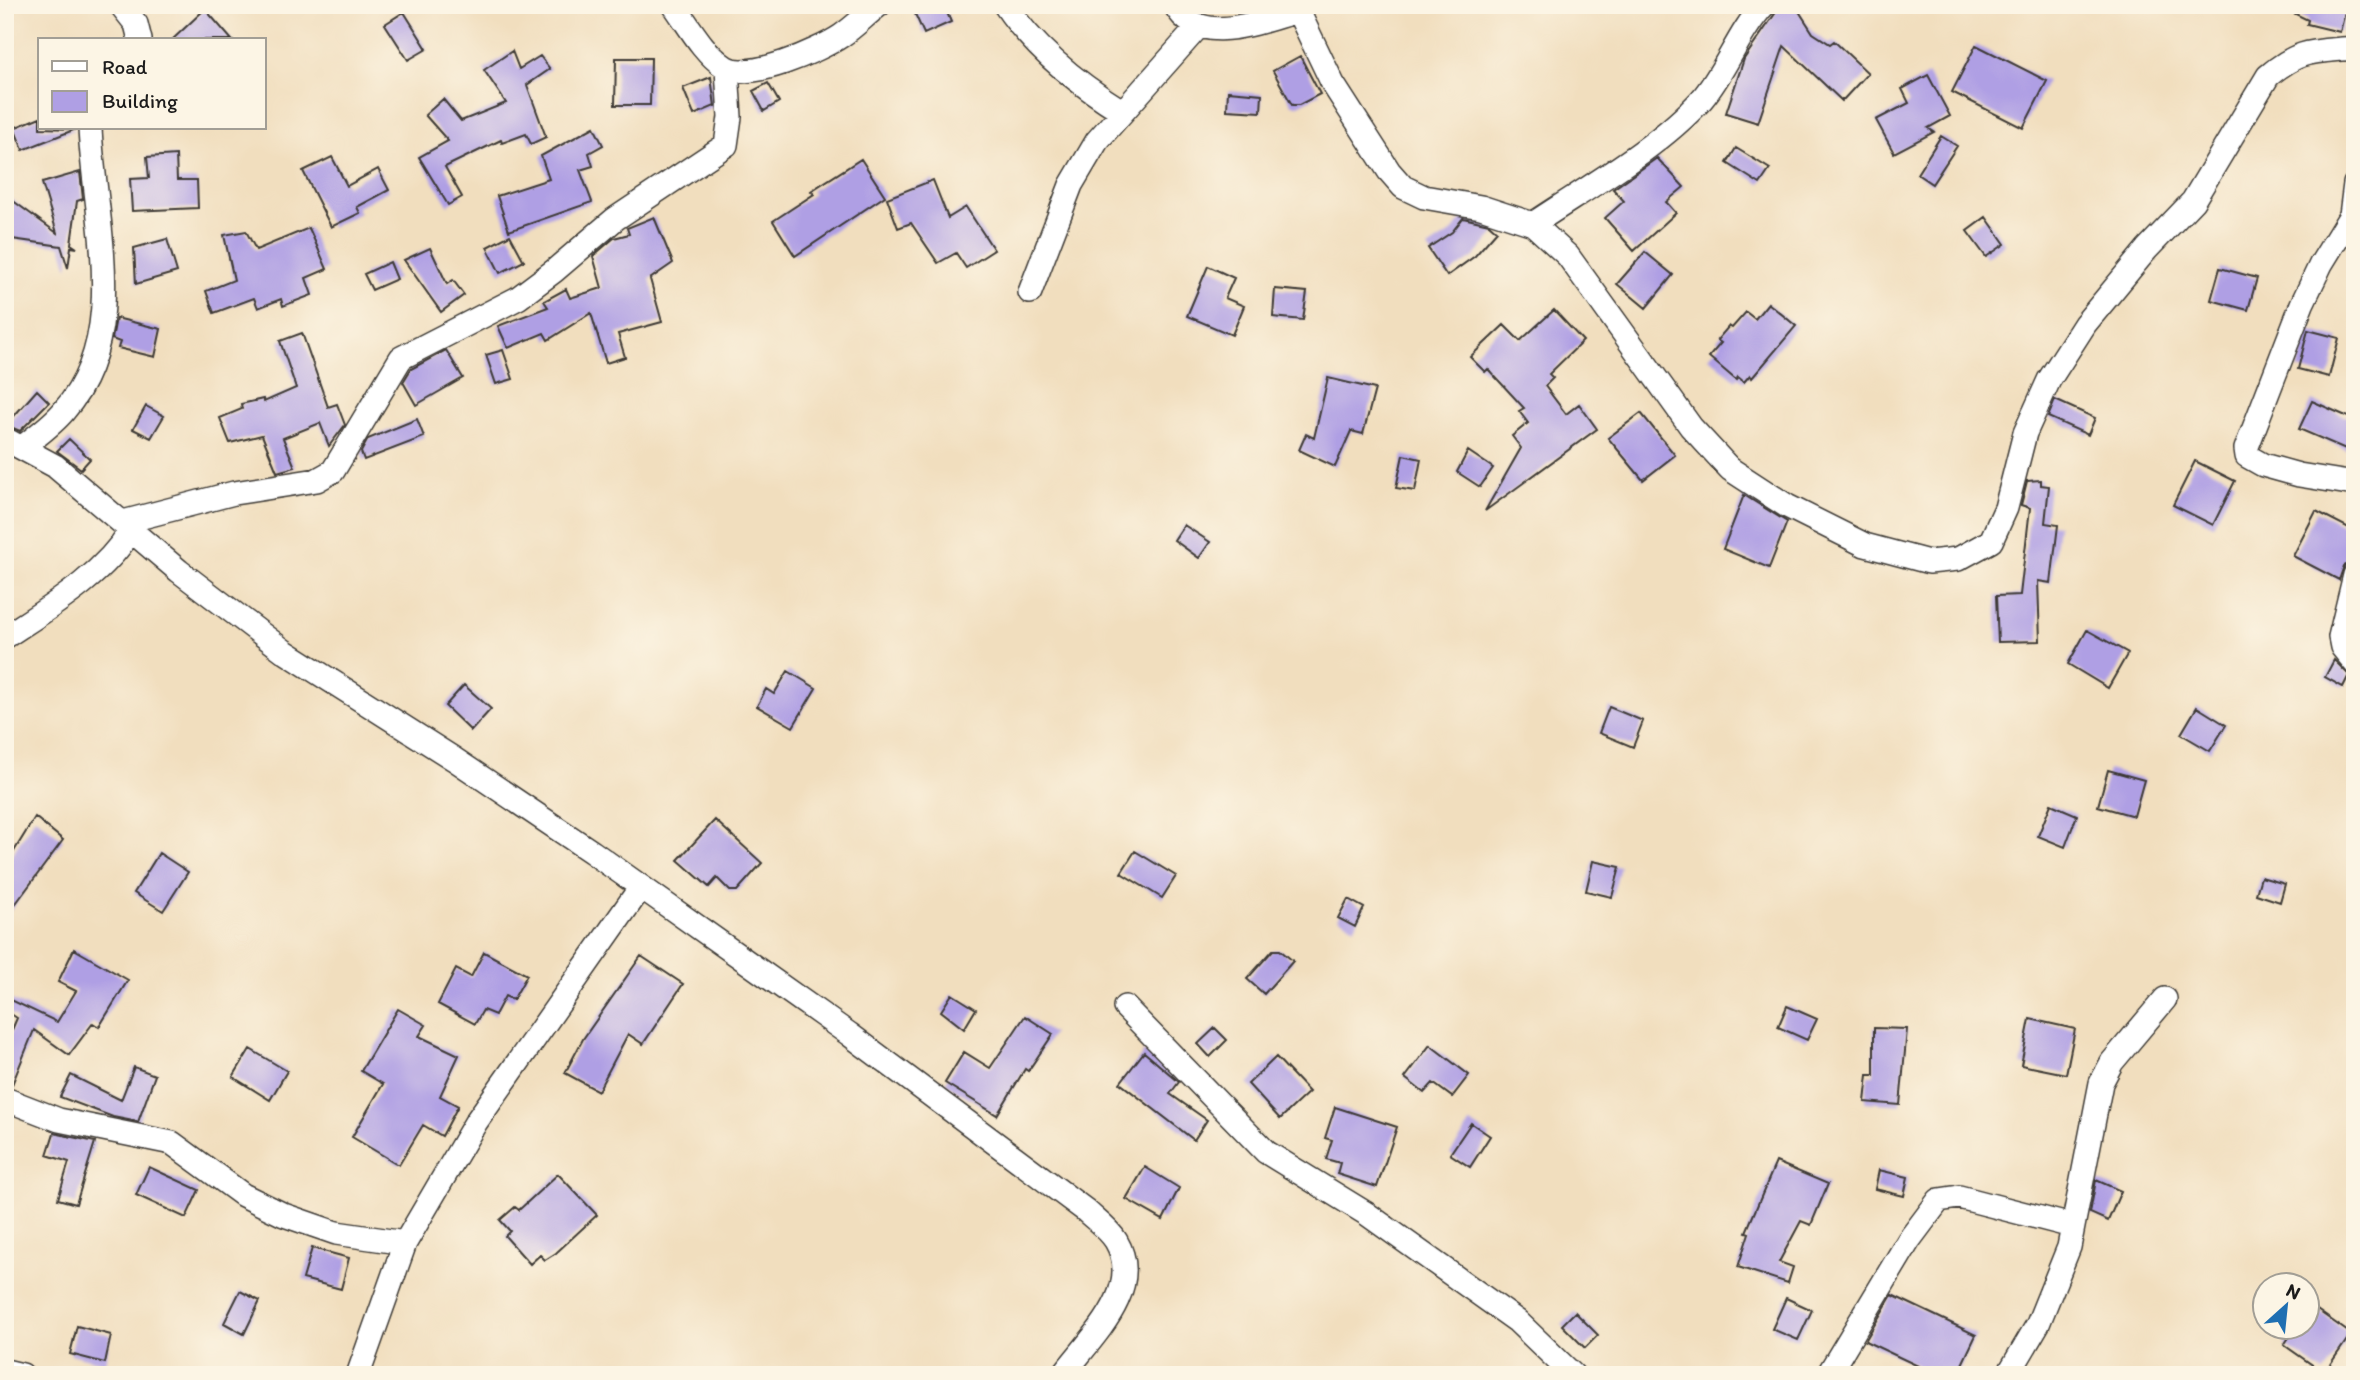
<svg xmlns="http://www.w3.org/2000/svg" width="2360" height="1380" font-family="Itim,sans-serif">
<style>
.building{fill:#af9fe4}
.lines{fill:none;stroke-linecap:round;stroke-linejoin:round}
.minor-casing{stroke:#3c3934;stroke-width:26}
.minor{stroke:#fff;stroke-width:23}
</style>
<rect width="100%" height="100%" fill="#fcf5e5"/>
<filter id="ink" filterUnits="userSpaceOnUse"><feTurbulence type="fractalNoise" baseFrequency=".0143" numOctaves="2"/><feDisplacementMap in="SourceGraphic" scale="14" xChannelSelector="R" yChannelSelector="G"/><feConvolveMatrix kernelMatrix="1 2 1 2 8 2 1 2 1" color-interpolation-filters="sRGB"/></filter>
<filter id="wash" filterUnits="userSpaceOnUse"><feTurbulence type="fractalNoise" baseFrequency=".00686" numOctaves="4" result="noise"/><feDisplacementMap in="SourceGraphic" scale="28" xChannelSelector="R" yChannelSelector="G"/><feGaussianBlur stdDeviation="1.57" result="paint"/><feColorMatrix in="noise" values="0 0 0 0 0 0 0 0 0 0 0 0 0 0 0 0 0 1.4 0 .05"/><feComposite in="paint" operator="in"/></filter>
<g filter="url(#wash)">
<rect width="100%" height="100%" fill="#f1debe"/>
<g id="blocks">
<!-- building -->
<path class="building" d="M 911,5 L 944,5 L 951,22 L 924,34 Z
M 1781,5 L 1795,5 L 1813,33 L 1830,44 L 1834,41 L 1868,73 L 1842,101 L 1784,46 L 1758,123 L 1726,113 L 1744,59 Z
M 2277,5 L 2347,5 L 2340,32 L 2307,24 L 2308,20 Z
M 205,9 L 232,40 L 172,40 Z
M 404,12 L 427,49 L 408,60 L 385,24 Z
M 1976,45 L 2047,81 L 2023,128 L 1952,92 Z
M 512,51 L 519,69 L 540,56 L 550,69 L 527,85 L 546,137 L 531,144 L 526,134 L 502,143 L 501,140 L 445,167 L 462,197 L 448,205 L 419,157 L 448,141 L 425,115 L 443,99 L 461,121 L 506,103 L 484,70 Z
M 1300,56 L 1320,94 L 1299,105 L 1292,105 L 1273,71 Z
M 616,58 L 651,58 L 650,105 L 615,105 Z
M 1928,75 L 1950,116 L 1928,128 L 1934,132 L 1894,153 L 1876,120 L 1909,103 L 1902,89 Z
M 711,77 L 715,106 L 694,115 L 683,88 Z
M 768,83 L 779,102 L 764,111 L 753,91 Z
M 1228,91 L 1262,94 L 1261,112 L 1227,110 Z
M 40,117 L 40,128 L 76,129 L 23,150 L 14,128 Z
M 594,127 L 603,145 L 589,153 L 593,166 L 580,170 L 592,202 L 509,231 L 497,196 L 549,179 L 541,156 Z
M 1941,136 L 1957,146 L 1932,184 L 1917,174 Z
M 1736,148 L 1770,169 L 1760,184 L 1727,163 Z
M 176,155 L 177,180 L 197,180 L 198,208 L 132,211 L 130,179 L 149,178 L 147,157 Z
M 332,157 L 347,186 L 378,169 L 389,190 L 357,207 L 360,213 L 331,227 L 303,171 Z
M 1657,158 L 1684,187 L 1666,202 L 1676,213 L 1634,251 L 1605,218 L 1624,201 L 1613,189 Z
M 861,159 L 885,196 L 795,256 L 773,221 L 814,194 L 811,191 Z
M 80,172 L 83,199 L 77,201 L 71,244 L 77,248 L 71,247 L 68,268 L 61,246 L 12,239 L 5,234 L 5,195 L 57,233 L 42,183 Z
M 933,180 L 948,218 L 966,207 L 994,250 L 966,268 L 956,253 L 938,263 L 911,223 L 898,228 L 887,198 Z
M 654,217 L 673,263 L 650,279 L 662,322 L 618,334 L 625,357 L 606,363 L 591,313 L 548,340 L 544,333 L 508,348 L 498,326 L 548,307 L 544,301 L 566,289 L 570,298 L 602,288 L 593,256 L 614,238 L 629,234 L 627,228 Z
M 1986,217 L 2005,244 L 1986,257 L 1967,231 Z
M 1463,218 L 1489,224 L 1497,231 L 1475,256 L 1447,276 L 1428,248 L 1452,232 Z
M 309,228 L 327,269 L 306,278 L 312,295 L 283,306 L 281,299 L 258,308 L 254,298 L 214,313 L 206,291 L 234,280 L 224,235 L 246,231 L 256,250 Z
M 510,235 L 524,261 L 500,273 L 487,247 Z
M 167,239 L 177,272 L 136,284 L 134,248 Z
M 430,248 L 447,284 L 453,280 L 464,295 L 441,312 L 404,260 Z
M 1645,252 L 1673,275 L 1646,308 L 1617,284 Z
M 390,262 L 397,279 L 372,290 L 364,274 Z
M 1208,266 L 1234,278 L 1225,298 L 1244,306 L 1232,335 L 1187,316 Z
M 2220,268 L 2257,278 L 2248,310 L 2211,300 Z
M 1275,289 L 1307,292 L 1303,320 L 1273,317 Z
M 1768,303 L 1796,326 L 1752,378 L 1750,375 L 1744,382 L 1738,377 L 1736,380 L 1709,357 L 1721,343 L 1717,340 L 1729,326 L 1732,328 L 1746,312 L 1755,319 Z
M 1554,310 L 1583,341 L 1549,374 L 1553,378 L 1545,386 L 1566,414 L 1579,404 L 1597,429 L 1485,511 L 1521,448 L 1512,436 L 1528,423 L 1519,411 L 1524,408 L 1488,369 L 1485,372 L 1470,357 L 1504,325 L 1520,341 Z
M 116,318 L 161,329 L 155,357 L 118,348 L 120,342 L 112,339 Z
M 2308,330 L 2339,338 L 2329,377 L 2298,369 Z
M 302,333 L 328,407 L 337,404 L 345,425 L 329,446 L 320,423 L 283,438 L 295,467 L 277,472 L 262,435 L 230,443 L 220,418 L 242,409 L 241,404 L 263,399 L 264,402 L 296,388 L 280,341 Z
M 446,350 L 463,378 L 416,405 L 403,382 L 411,369 Z
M 503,350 L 513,379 L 496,384 L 486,355 Z
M 1328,378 L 1375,389 L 1363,434 L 1351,431 L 1335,467 L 1299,450 L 1306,434 L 1314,438 Z
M 37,390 L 49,402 L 20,431 L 6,425 Z
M 2055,400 L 2095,418 L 2088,435 L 2048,417 Z
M 2312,401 L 2355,420 L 2355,453 L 2299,429 Z
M 146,406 L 164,416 L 151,438 L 133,429 Z
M 1641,413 L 1675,455 L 1643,480 L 1608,438 Z
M 417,419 L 424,437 L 364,460 L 361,452 L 368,439 Z
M 69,439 L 90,459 L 81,469 L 57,451 Z
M 1468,451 L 1493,468 L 1480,487 L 1457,472 Z
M 1403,455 L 1421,459 L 1415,491 L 1396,488 Z
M 2195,461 L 2235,481 L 2213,525 L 2173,505 Z
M 2041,480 L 2041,485 L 2049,486 L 2045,523 L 2058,525 L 2051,583 L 2038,581 L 2040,641 L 1998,642 L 1996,596 L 2020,595 L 2030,508 L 2021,505 L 2027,481 Z
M 1744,495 L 1787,522 L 1769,568 L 1723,549 Z
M 2316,511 L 2355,531 L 2355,561 L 2344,566 L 2339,580 L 2293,556 Z
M 1184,525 L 1210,542 L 1199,558 L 1174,540 Z
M 2087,630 L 2128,653 L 2108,688 L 2068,664 Z
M 2334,660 L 2349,675 L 2343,687 L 2325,677 Z
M 788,671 L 816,688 L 793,727 L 757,706 L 766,689 L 774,694 Z
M 464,685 L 491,709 L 471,731 L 445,706 Z
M 1609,707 L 1643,721 L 1633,747 L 1599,733 Z
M 2197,707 L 2226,725 L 2210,751 L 2181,734 Z
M 2108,770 L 2144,780 L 2134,816 L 2098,806 Z
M 2051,804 L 2077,815 L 2065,847 L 2038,836 Z
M 35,817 L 63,840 L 5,918 L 5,866 Z
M 715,820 L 762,863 L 737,891 L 730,891 L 717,878 L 709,887 L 678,860 Z
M 1135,851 L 1176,876 L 1162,898 L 1121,873 Z
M 159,853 L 188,872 L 163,911 L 134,893 Z
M 1593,861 L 1620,867 L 1612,897 L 1586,891 Z
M 2261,877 L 2285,884 L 2280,902 L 2256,894 Z
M 1348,899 L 1364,908 L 1355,927 L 1338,918 Z
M 74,949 L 128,980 L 99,1027 L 93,1023 L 69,1055 L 34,1030 L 11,1087 L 5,1085 L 5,1046 L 17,1018 L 5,1010 L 5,997 L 57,1022 L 76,991 L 58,982 Z
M 1273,950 L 1280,950 L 1293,961 L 1264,994 L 1247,979 Z
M 484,952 L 527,975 L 513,1000 L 505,996 L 495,1015 L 483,1010 L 475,1024 L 438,1004 L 456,969 L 471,977 Z
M 641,956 L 683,984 L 643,1044 L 628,1034 L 598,1091 L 565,1073 L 583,1039 Z
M 952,994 L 976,1009 L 964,1029 L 941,1011 Z
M 1787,1006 L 1817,1019 L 1807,1040 L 1778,1027 Z
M 398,1009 L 426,1025 L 419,1036 L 459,1055 L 440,1096 L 458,1106 L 442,1136 L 423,1125 L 399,1165 L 352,1137 L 383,1084 L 361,1071 Z
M 1025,1016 L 1053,1034 L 1028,1071 L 1025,1069 L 997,1115 L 945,1083 L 964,1052 L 990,1068 Z
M 2030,1019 L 2075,1029 L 2066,1074 L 2021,1065 Z
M 1215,1028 L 1227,1040 L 1210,1057 L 1198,1044 Z
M 1874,1028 L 1907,1029 L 1900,1105 L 1865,1102 L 1868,1075 L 1874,1075 Z
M 1430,1045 L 1469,1075 L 1452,1097 L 1433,1083 L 1424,1093 L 1405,1078 Z
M 250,1049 L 287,1071 L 270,1100 L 233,1077 Z
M 1144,1052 L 1179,1082 L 1170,1094 L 1207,1120 L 1194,1140 L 1120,1083 Z
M 1276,1057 L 1309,1092 L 1280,1119 L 1248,1084 Z
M 134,1067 L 155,1075 L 138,1122 L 113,1117 L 60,1097 L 71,1075 L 121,1100 Z
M 1335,1107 L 1397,1127 L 1377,1187 L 1337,1174 L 1340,1163 L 1326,1159 L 1332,1140 L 1325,1138 Z
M 1471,1123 L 1490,1136 L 1470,1167 L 1450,1154 Z
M 54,1133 L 95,1142 L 76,1204 L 58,1199 L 69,1162 L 47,1155 Z
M 1776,1162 L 1828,1184 L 1811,1225 L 1801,1221 L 1779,1262 L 1793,1267 L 1788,1283 L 1738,1267 L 1749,1233 L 1746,1232 Z
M 149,1167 L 199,1190 L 186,1218 L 136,1195 Z
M 1145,1167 L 1179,1188 L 1163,1220 L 1126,1199 Z
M 1879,1170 L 1908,1177 L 1904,1196 L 1875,1189 Z
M 558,1174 L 597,1215 L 556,1253 L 545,1260 L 540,1255 L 530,1264 L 505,1236 L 510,1231 L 500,1220 L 515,1207 L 519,1210 Z
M 2096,1180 L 2121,1191 L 2108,1221 L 2090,1213 Z
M 312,1248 L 349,1258 L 341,1289 L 303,1279 Z
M 240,1291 L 260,1301 L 244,1334 L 224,1323 Z
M 1892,1295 L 1976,1335 L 1957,1375 L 1937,1375 L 1865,1341 Z
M 1786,1298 L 1812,1310 L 1798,1340 L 1772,1329 Z
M 2307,1303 L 2351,1334 L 2324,1373 L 2284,1345 L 2296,1327 L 2307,1327 Z
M 1575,1312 L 1598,1335 L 1585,1348 L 1562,1325 Z
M 77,1326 L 111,1335 L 105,1363 L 70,1354 Z"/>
</g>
</g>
<g filter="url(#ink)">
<use href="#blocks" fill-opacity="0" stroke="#3c3934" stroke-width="2"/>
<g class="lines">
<defs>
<path id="minor" d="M 121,5 L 136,24 L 140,40
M 674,5 C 689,26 703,52 725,67 C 749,82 820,50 841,36 C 854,27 866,15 879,5
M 1005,5 C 1034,48 1078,84 1122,111
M 1175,5 C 1199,49 1262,20 1298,11 L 1305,5
M 1298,11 L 1333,84 L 1389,171 L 1403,187 L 1424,197 L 1481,207 L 1533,224 L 1568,256 L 1691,427 L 1730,469 L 1787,506 L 1865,545 L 1929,562 L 1958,559 L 1991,541 L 2006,508 L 2025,433 L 2049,380 L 2085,324 L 2147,249 L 2193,201 L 2268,76 C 2301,48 2314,52 2355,48
M 2351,215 L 2321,264 L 2302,304 L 2246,449 L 2247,456 L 2263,465 L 2299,475 L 2355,484
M 1533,224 C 1588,187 1658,148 1702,99 C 1726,71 1738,33 1764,5
M 2354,230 L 2351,215 L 2355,184
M 1030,292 L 1071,185 L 1097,141 L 1198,27
M 5,439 L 55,466 L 179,571 L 284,651 L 454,759 L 592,852 L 849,1034 L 1085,1210 C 1094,1219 1109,1229 1116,1241 C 1145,1290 1090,1338 1063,1375
M 23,447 C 36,436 52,425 63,412 C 131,335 94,219 90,128
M 123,522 L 234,493 L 317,480 L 333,471 L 401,358 L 518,298 L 554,271 L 615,219 L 726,145 L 730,117 L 727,69
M 2355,575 L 2340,637 L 2342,647 L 2355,663
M 5,637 C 50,607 103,576 131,530
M 1125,1007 L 1266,1152 L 1367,1214 L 1517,1321 L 1573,1375
M 5,1099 L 59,1120 L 172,1143 L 243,1195 L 284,1215 L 336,1233 L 405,1243
M 5,1371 L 22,1375
M 358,1375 L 405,1243 L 476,1122 L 641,887
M 1828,1375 L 1909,1240 L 1939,1200 L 1959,1197 L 2072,1226
M 2008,1375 L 2038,1324 L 2069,1247 L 2101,1083 L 2112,1062 L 2165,999"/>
</defs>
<!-- minor casing -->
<use href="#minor" class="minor-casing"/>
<!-- minor -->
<use href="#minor" class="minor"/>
</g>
</g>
<!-- margin -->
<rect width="2360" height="1380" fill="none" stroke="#fcf5e5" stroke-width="28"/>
<!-- legend -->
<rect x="38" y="38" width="228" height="91" fill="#fcf5e5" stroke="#a29e95" stroke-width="2"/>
<rect x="52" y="61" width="35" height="10" fill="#ffffff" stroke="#a29e95" stroke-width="2"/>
<text x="102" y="74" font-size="21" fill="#1c1c1c">Road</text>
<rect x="52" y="91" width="35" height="21" fill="#af9fe4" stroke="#a29e95" stroke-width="2"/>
<text x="102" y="108" font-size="21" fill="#1c1c1c">Building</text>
<!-- north arrow -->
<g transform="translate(2286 1306) rotate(27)"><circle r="33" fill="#fcf5e5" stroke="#a29e95" stroke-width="2"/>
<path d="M0-5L12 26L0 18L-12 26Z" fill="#1f6fb2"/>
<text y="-10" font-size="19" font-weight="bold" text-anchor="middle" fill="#1c1c1c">N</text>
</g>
</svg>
